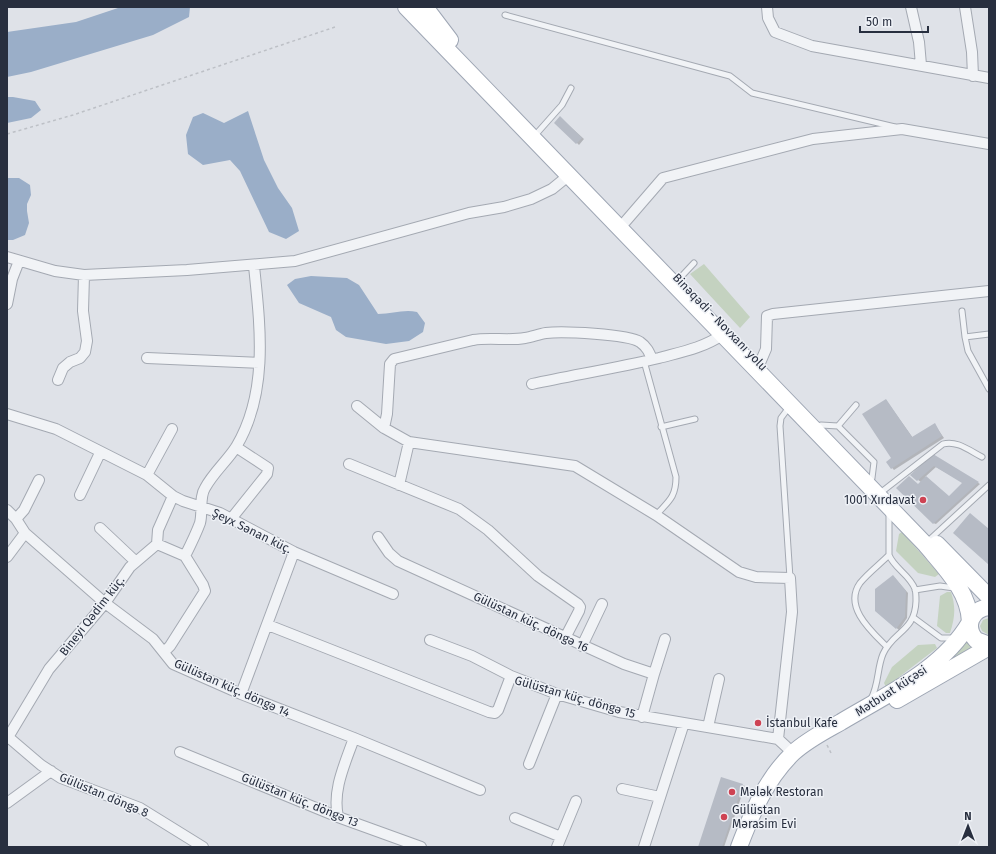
<svg xmlns="http://www.w3.org/2000/svg" width="996" height="854" font-family="'Fira Sans',sans-serif">
<style>
.green{fill:#c4d2c0}
.water{fill:#9aaec8}
.shadow{fill:#0003;fill-rule:evenodd}
.building{fill:#b6bbc5}
.lines{fill:none;stroke-linecap:round;stroke-linejoin:round}
.service-casing{stroke:#a4a9b2;stroke-width:7}
.minor-casing{stroke:#a4a9b2;stroke-width:12}
.primary-casing{stroke:#9ea6b4;stroke-width:18}
.path{stroke:#bdc0c6;stroke-width:1.5;stroke-dasharray:3 3;stroke-linecap:butt}
.service{stroke:#f1f3f6;stroke-width:5}
.minor{stroke:#f1f3f6;stroke-width:10}
.primary{stroke:#fff;stroke-width:16}
.poi-dot{fill:#ce4353;stroke:#eef1f6;stroke-width:1.5}
.labels{text-anchor:middle;stroke-width:3;stroke-linejoin:round;paint-order:stroke}
.street-label{font-size:12px;fill:#282f3f;stroke:#eef1f6}
.poi-label{font-size:12px;fill:#282f3f;stroke:#eef1f6;text-anchor:start}
</style>
<rect width="100%" height="100%" fill="#dfe2e8"/>
<!-- green -->
<path class="green" d="M 704,264 L 750,317 L 740,328 L 690,274 Z
M 902,532 L 939,574 L 935,577 L 918,573 L 896,551 L 899,534 Z
M 947,592 L 951,592 C 956,607 955,618 950,633 L 946,633 L 937,626 L 940,596 Z
M 989,618 L 989,635 L 982,631 L 980,626 L 983,620 Z
M 968,635 L 978,646 L 926,676 Z
M 935,644 L 937,648 L 886,687 L 884,683 L 892,667 L 918,645 Z"/>
<!-- water -->
<path class="water" d="M 121,7 L 190,7 L 189,17 L 153,35 L 31,72 L 7,77 L 7,32 L 76,22 Z
M 7,97 L 13,97 L 35,101 L 41,110 L 31,118 L 7,123 Z
M 248,111 L 264,160 L 278,188 L 292,208 L 299,231 L 286,239 L 269,232 L 240,171 L 230,160 L 203,165 L 188,154 L 186,135 L 193,117 L 203,113 L 224,123 Z
M 7,178 L 19,178 L 30,185 L 31,195 L 27,204 L 27,211 L 29,223 L 25,235 L 13,240 L 7,240 Z
M 311,276 L 347,278 L 359,285 L 378,314 C 392,314 404,309 417,312 L 425,323 L 423,332 L 409,341 L 386,344 L 346,337 L 336,330 L 331,317 L 299,303 L 287,285 L 295,279 Z"/>
<!-- shadow -->
<path class="shadow" d="M 562,119 L 584,139 L 579,145 L 577,143 Z
M 886,400 L 913,438 L 935,425 L 944,438 L 894,470 L 887,462 L 893,458 Z
M 933,456 L 980,484 L 936,524 L 933,523 L 918,485 L 921,482 L 918,480 ZM 936,467 L 964,483 L 949,497 L 925,477 Z
M 895,578 L 908,593 L 907,618 L 899,630 L 876,611 Z
M 743,785 L 745,786 L 724,847 L 699,847 Z"/>
<!-- building -->
<path class="building" d="M 560,116 L 582,138 L 576,144 L 554,123 Z
M 886,399 L 912,437 L 935,423 L 942,436 L 891,469 L 886,462 L 891,458 L 862,414 Z
M 933,454 L 979,482 L 933,524 L 896,488 L 909,476 L 918,484 L 926,476 L 949,496 L 962,483 L 934,466 L 917,481 L 910,475 Z
M 970,513 L 989,529 L 989,565 L 953,533 Z
M 893,575 L 906,591 L 905,617 L 896,629 L 875,611 L 875,589 Z
M 721,777 L 743,784 L 722,847 L 698,847 Z"/>
<g class="lines">
<defs>
<path id="service" d="M 505,15 L 730,76 L 752,93 L 895,127
M 538,132 L 562,105 L 571,88
M 679,279 L 694,263
M 962,311 L 965,337 L 968,351 L 989,389
M 965,337 L 989,334
M 644,361 L 676,477 C 676,497 669,501 656,515
M 790,406 L 781,418 L 780,426 L 790,578
M 821,425 L 838,426 L 874,462 L 872,478
M 838,426 L 856,405
M 661,427 L 695,419
M 884,490 L 943,444 C 957,440 970,451 982,457
M 927,542 L 989,485
M 915,590 L 940,586 L 954,588
M 914,618 L 941,638 L 954,638
M 887,647 C 872,632 843,607 860,583 C 868,573 880,564 889,555
M 871,699 C 879,684 877,668 883,654 C 893,631 915,632 916,601 C 916,597 916,592 915,589 C 910,575 894,568 889,555 L 889,514"/>
<path id="minor" d="M 767,7 L 768,18 L 775,32 L 812,46 L 989,78
M 911,7 L 919,42 L 921,65
M 965,7 L 972,52 L 973,76
M 625,222 L 663,178 L 813,139 L 902,129 L 989,144
M 7,257 L 55,271 L 84,275 L 187,270 L 295,261 L 469,213 L 504,207 L 531,199 L 552,189 L 568,176
M 7,304 L 12,279 L 19,261
M 147,358 L 259,363
M 760,363 L 766,349 L 767,316 L 773,314 L 989,291
M 58,380 L 63,368 L 70,362 L 80,358 L 85,352 L 87,341 L 83,311 L 84,275
M 532,384 C 574,375 617,368 659,358 C 681,352 703,348 722,335
M 357,406 L 384,428 L 409,442 L 575,466 L 656,515 L 739,572 L 756,577 L 790,578 L 792,612 L 778,739
M 7,414 L 56,429 L 147,475 L 173,496 L 183,501 L 220,513 L 294,552 L 393,594
M 384,428 L 387,414 L 390,364 L 394,359 L 473,340 C 490,337 508,341 525,338 C 532,337 539,334 546,333 C 562,331 628,334 640,342 C 647,347 649,352 652,359
M 349,464 L 459,509 L 488,530 L 538,576 L 578,604 L 580,607 L 579,611 L 565,638
M 147,475 L 172,429
M 399,485 L 409,442
M 80,495 L 100,453
M 7,510 L 16,519 L 25,533 L 105,603 L 153,639 L 173,664 L 241,694 L 354,738 L 480,790
M 16,519 L 24,510 L 39,480
M 231,519 L 267,474 L 268,468 L 236,447
M 100,528 L 135,561
M 378,537 L 389,553 L 398,561 L 624,664 L 654,674 L 642,717
M 157,544 L 185,556
M 7,557 L 25,533
M 268,625 L 489,712 L 495,713 L 498,710 L 511,676 L 557,694 L 619,712 L 778,739 L 793,753
M 430,640 L 472,656 L 511,676
M 582,646 L 602,604
M 164,652 L 170,646 L 205,591 L 203,585 L 185,556 C 190,546 196,534 200,523 C 203,512 199,497 205,488 C 213,473 227,461 236,447 C 269,392 260,325 254,266
M 654,674 L 665,639
M 241,694 L 294,552
M 708,727 L 719,679
M 7,736 L 41,765 L 61,778 L 140,808 L 203,847
M 7,739 L 49,669 L 105,603 L 130,567 L 157,544 L 158,530 L 173,496
M 180,752 L 338,817 L 421,847
M 529,764 L 557,694
M 622,789 L 660,797
M 7,803 L 51,771
M 338,817 C 332,790 345,764 354,738
M 515,818 L 561,837
M 557,847 L 576,801
M 644,847 L 684,723"/>
<path id="primary" d="M 406,7 L 925,544 C 944,567 969,591 970,622 C 943,669 886,695 841,722 C 825,731 807,740 793,753 C 766,779 752,813 739,847
M 425,7 L 450,40
M 937,544 L 989,597
M 989,607 C 971,609 964,627 976,640 L 989,645
M 897,700 L 989,647"/>
</defs>
<!-- service casing -->
<use href="#service" class="service-casing"/>
<!-- minor casing -->
<use href="#minor" class="minor-casing"/>
<!-- primary casing -->
<use href="#primary" class="primary-casing"/>
<!-- path -->
<path class="path" d="M 7,134 L 73,115 L 335,27
M 827,745 L 831,753"/>
<!-- service -->
<use href="#service" class="service"/>
<!-- minor -->
<use href="#minor" class="minor"/>
<!-- primary -->
<use href="#primary" class="primary"/>
</g>
<!-- markers -->
<g class="poi-dot">
<circle cx="923" cy="500" r="4"/>
<circle cx="758" cy="723" r="4"/>
<circle cx="732" cy="792" r="4"/>
<circle cx="724" cy="817" r="4"/>
</g>
<g class="labels">
<!-- street labels -->
<g class="street-label">
<text transform="translate(720 322) rotate(46)" y="4">Binəqədi - Novxanı yolu</text>
<text transform="translate(252 531) rotate(26)" y="4">Şeyx Sənan küç.</text>
<text transform="translate(92 616) rotate(-52)" y="4">Bineyi Qədim küç.</text>
<text transform="translate(531 622) rotate(25)" y="4">Gülüstan küç. döngə 16</text>
<text transform="translate(232 688) rotate(24)" y="4">Gülüstan küç. döngə 14</text>
<text transform="translate(891 691) rotate(-33)" y="4">Mətbuat küçəsi</text>
<text transform="translate(575 697) rotate(16)" y="4">Gülüstan küç. döngə 15</text>
<text transform="translate(104 795) rotate(23)" y="4">Gülüstan döngə 8</text>
<text transform="translate(300 800) rotate(22)" y="4">Gülüstan küç. döngə 13</text>
</g>
<!-- poi labels -->
<g class="poi-label">
<text x="915" y="504" text-anchor="end">1001 Xırdavat</text>
<text x="766" y="727">İstanbul Kafe</text>
<text x="740" y="796">Mələk Restoran</text>
<text x="732" y="814">Gülüstan<tspan x="732" dy="14">Mərasim Evi</tspan></text>
</g>
</g>
<!-- border -->
<rect width="996" height="854" fill="none" stroke="#282f3f" stroke-width="16"/>
<!-- north arrow -->
<g transform="translate(968 826)" stroke="#eef1f6" stroke-width="3" paint-order="stroke">
<path d="M0-3L7 15L0 10L-7 15Z" fill="#282f3f"/>
<text y="-6" font-size="11" font-weight="bold" text-anchor="middle" fill="#282f3f">N</text>
</g>
<!-- scale -->
<path d="M860 26v6h68v-6" fill="none" stroke="#282f3f" stroke-width="2"/>
<text x="866" y="26" font-size="12" fill="#282f3f" stroke="#eef1f6" stroke-width="3" paint-order="stroke">50 m</text>
</svg>
